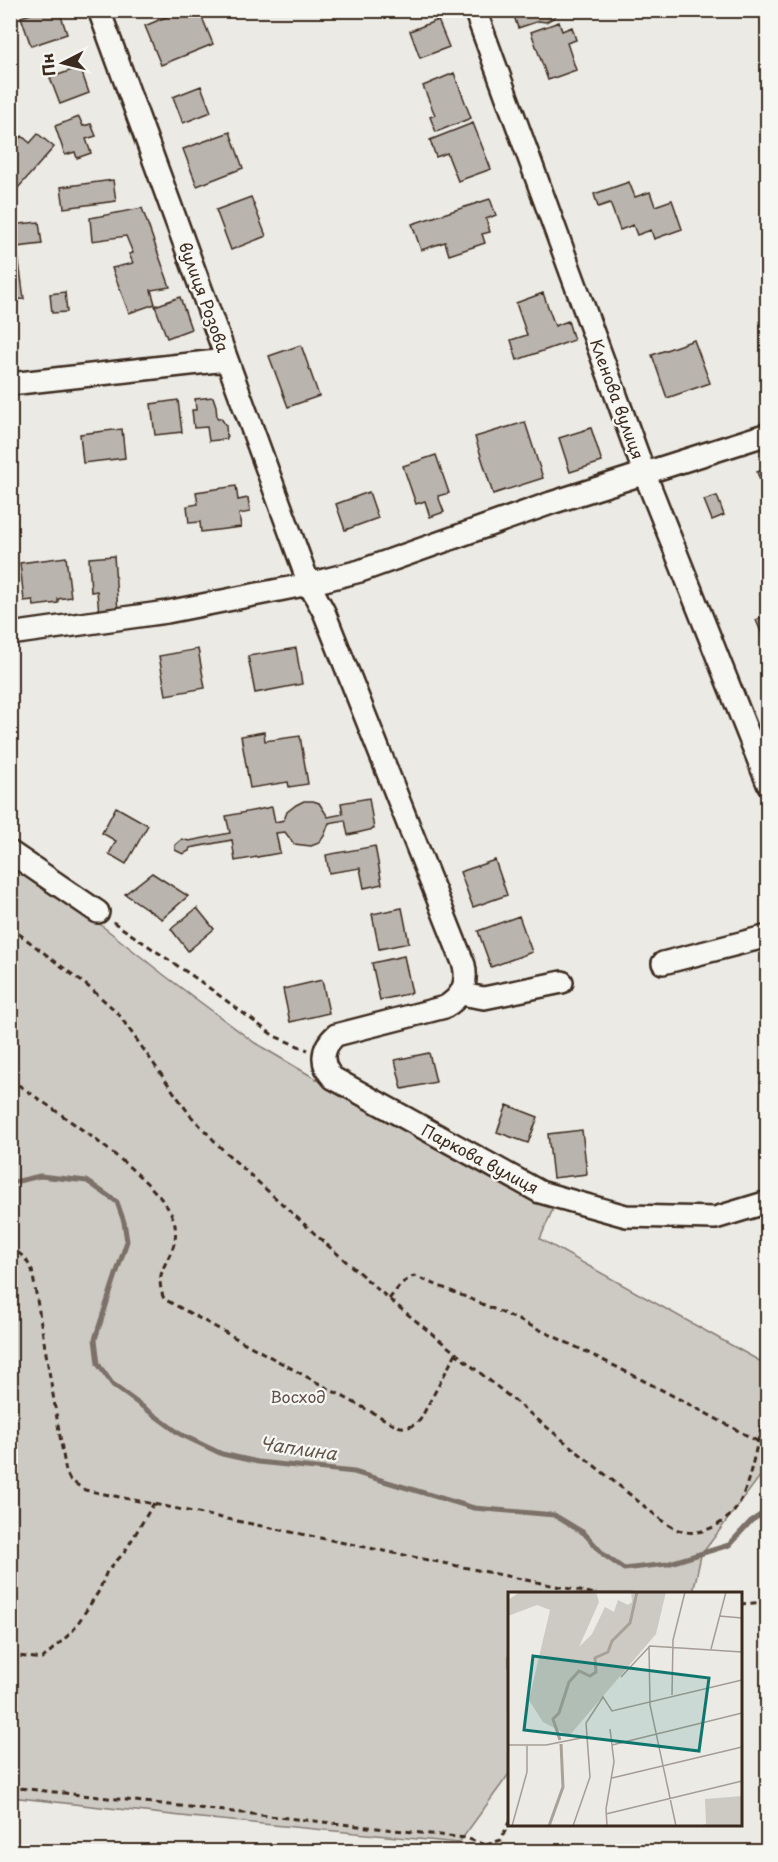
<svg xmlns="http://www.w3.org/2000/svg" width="778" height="1862" font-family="'Playpen Sans',sans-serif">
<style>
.green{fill:#cdcac4;stroke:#847a71;stroke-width:1.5}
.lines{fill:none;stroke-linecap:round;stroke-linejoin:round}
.stream{stroke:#7c7167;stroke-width:5}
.building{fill:#bab4ae;stroke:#3b2a1e;stroke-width:1.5}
.minor-casing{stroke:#3b2a1e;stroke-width:26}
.path{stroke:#3b2a1e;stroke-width:3;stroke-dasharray:6 4.5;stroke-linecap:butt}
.minor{stroke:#f6f6f2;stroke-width:21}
.labels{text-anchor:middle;stroke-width:4.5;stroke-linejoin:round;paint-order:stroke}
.street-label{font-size:16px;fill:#3b2a1e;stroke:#f6f6f2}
.park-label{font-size:16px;fill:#605248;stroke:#f6f6f2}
.water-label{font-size:18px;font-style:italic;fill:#615449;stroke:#f6f6f2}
.inset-river{fill:none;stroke:#a8a198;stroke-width:3}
.inset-road{fill:none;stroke:#a59d95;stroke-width:1.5}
.view{fill:#0f766e;fill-opacity:0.15;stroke:#0f766e;stroke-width:3}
.inset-edge{fill:none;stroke:#3b2a1e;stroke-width:3}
</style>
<rect width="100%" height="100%" fill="#ebeae5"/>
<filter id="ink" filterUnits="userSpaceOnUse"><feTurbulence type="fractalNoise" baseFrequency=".0167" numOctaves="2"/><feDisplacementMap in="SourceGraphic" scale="12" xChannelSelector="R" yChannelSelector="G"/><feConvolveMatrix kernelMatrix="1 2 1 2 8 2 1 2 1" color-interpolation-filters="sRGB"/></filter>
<g filter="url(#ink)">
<!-- green -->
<path class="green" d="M 10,861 L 68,899 L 164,975 L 255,1043 L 391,1123 L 555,1204 L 540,1239 L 767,1365 L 767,1452 L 761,1475 L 701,1555 L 693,1593 L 509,1594 L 509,1774 L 459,1843 L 190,1817 L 11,1797 Z"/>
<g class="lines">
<!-- stream -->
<path class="stream" d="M 10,1183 L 40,1176 L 87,1181 L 117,1202 L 124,1222 L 127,1241 L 95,1339 L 98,1364 L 113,1385 L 180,1434 L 222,1454 L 258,1462 L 354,1472 L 474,1508 L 554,1515 L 584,1533 L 604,1555 L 624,1569 L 667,1564 L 729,1545 L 751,1521 L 768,1510"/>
</g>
<!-- building -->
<path class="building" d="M 30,10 L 59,10 L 67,34 L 31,46 L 21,17 L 31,14 Z
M 182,10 L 199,10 L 213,44 L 161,65 L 145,26 Z
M 512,10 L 558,10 L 555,17 L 546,22 L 539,21 L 518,28 Z
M 438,20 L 449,47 L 420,58 L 410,31 Z
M 559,22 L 562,31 L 572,27 L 576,40 L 567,43 L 576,70 L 548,80 L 531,32 Z
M 80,67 L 89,93 L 60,104 L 50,78 Z
M 454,73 L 471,118 L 436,132 L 430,117 L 435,115 L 423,86 Z
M 201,86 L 211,112 L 183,123 L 173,97 Z
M 79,117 L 83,126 L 91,124 L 96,136 L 86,139 L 91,153 L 77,158 L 75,152 L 65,155 L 55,126 Z
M 473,123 L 491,169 L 458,181 L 447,153 L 436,157 L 430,140 Z
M 230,132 L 243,168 L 197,186 L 183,149 Z
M 38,134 L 54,147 L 18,188 L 10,181 L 10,149 L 22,136 L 30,143 Z
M 113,180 L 116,201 L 64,208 L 61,187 Z
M 629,182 L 635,197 L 650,192 L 655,206 L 672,200 L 682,229 L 654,239 L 651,230 L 637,235 L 633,225 L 620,230 L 610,203 L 598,207 L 594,194 Z
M 251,197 L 266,236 L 231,250 L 216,210 Z
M 490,199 L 496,215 L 486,219 L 490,232 L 482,234 L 485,243 L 449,255 L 445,242 L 421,250 L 412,224 Z
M 142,208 L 170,287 L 151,290 L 155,304 L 129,313 L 112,268 L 133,263 L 129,254 L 133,253 L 126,236 L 92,241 L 90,218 Z
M 39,222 L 42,244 L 17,247 L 24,299 L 10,300 L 10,225 Z
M 65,292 L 67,312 L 52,313 L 50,294 Z
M 543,293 L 555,326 L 568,321 L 574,340 L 517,360 L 511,340 L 527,335 L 516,303 Z
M 180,297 L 191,329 L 167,338 L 155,306 Z
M 694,340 L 710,383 L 667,398 L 652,355 Z
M 301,345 L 319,396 L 288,407 L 269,356 Z
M 213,397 L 216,406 L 217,418 L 221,418 L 226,426 L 227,439 L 209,441 L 207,427 L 194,428 L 192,410 L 196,410 L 195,399 Z
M 178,400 L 182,432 L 155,435 L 151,404 Z
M 525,422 L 543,478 L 493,494 L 475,437 Z
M 591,428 L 602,462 L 570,472 L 559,438 Z
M 122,429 L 125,458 L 83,463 L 80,434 Z
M 436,455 L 449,493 L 438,496 L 444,512 L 430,517 L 425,501 L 416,504 L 403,466 Z
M 768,468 L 768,501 L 757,472 Z
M 236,486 L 238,500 L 248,498 L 250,512 L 239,514 L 241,527 L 201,532 L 200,522 L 189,523 L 187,506 L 198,504 L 196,492 Z
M 369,492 L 378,518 L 345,530 L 336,504 Z
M 717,496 L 724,515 L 712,520 L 704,500 Z
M 114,556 L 118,611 L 99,613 L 97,591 L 91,592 L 89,558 Z
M 66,557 L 71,597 L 58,599 L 58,603 L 34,606 L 33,600 L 24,601 L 20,563 Z
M 768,615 L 768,644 L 766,644 L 756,620 Z
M 296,648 L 302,684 L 255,693 L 248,656 Z
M 198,649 L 205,688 L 166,695 L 159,656 Z
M 264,732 L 265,741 L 300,736 L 308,784 L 289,787 L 288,782 L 250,788 L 241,736 Z
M 369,798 L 374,829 L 348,835 L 345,820 L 329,823 L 324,836 L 319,843 L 311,846 L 294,844 L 285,832 L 276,833 L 280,853 L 235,861 L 232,840 L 190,848 L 189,851 L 183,854 L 175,850 L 175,845 L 182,839 L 189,841 L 230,833 L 226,816 L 272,807 L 275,822 L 284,820 L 287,812 L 296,805 L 304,801 L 313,801 L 319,803 L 328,817 L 343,814 L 341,803 Z
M 116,807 L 148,825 L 126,864 L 109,854 L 116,841 L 102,833 Z
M 375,846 L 382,884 L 364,888 L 360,868 L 329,873 L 326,855 Z
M 495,860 L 507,895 L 473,907 L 460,872 Z
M 152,873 L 188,896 L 162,919 L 125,894 Z
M 197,908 L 214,929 L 188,951 L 171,929 Z
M 402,908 L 409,943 L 379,949 L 372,914 Z
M 519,916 L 532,952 L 491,967 L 478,931 Z
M 404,956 L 412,993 L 380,1000 L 372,963 Z
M 322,980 L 329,1013 L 290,1022 L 283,989 Z
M 429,1053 L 436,1082 L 402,1089 L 395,1060 Z
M 507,1105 L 538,1117 L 528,1143 L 497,1132 Z
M 582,1130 L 587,1174 L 553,1178 L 548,1134 Z"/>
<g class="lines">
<defs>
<path id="minor" d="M 99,10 L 309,584 L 324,612 L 464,965 C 468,984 462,997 445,1007 L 336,1035 C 321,1048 320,1064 333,1078 L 540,1192 L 561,1198 L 626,1216 L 715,1218 L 768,1202
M 475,10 L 644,472 L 768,784
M 10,384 L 226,360
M 10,634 L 167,612 L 309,584 L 360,571 L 551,503 L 768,434
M 10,852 L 98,912
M 663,963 L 768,936
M 461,994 L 484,998 L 562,982"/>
</defs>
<!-- minor casing -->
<use href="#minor" class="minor-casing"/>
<!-- path -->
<path class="path" d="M 113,922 L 197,979 L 274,1036 L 308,1050
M 10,927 L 90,988 L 117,1012 L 190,1115 L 224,1151 L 325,1243 L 389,1299 L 665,1523 C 672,1527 678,1531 686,1532 C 703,1535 725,1523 735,1510 C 750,1491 758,1431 768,1405
M 10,1079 C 46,1105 169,1183 175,1225 C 180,1258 150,1266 164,1299 L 397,1426 C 407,1429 413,1427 420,1420 L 456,1353
M 10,1246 L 25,1258 L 32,1270 L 66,1472 L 70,1480 L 85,1490 L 595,1594
M 389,1299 L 402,1283 L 414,1276 C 532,1322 646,1380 757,1441
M 740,1604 L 768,1602
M 10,1655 L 42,1659 L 72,1632 L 99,1591 L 107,1571 L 124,1553 L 154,1503
M 10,1787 L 466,1838 L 486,1845 L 492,1852
M 486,1845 L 501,1840 L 509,1822"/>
<!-- minor -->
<use href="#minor" class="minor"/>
</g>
</g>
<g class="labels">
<!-- street labels -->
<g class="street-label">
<text transform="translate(204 297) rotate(70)" y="6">вулиця Розова</text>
<text transform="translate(617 399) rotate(70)" y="6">Кленова вулиця</text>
<text transform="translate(480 1159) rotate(28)" y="6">Паркова вулиця</text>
</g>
<!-- park labels -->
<g class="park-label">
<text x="298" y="1403">Восход</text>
</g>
<!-- water labels -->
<g class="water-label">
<text transform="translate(298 1449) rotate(8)" y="6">Чаплина</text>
</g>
</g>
<!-- overview -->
<g transform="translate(508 1592)">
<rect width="234" height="234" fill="#ebeae5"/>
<path d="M 12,0 L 88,0 L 91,10 L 71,55 L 84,42 L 97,15 L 106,20 L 110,8 L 120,13 L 124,10 L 123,0 L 158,0 L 148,42 L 61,144 L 35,130 L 21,108 L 42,18 L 29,13 L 0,24 L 0,8 ZM 234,204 L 234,234 L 192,234 L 198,232 L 197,207 Z" fill="#cdcac4"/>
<path class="inset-river" d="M 52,148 L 45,127 L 51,121 L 61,90 L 71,79 L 82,84 L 88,80 L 87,66 L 100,60 L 104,49 L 122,31 L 129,0M 41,234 L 55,195 L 53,152"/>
<path class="inset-road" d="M 211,24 L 234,26M 141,54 L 142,113 L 168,234M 203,57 L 218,0M 113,85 L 142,54 L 234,60M 164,103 L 165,48 L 177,0M 0,153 L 38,153 L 78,145M 104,153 L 234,121M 104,186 L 234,155M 98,222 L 234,189M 4,234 L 19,180 L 19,154M 65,234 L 82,185 L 78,131 L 95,105 L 104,119 L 234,88M 99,234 L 98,217 L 106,170 L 102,137"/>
<path class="view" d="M 25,64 L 201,86 L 191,159 L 16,138 Z"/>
<rect width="234" height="234" class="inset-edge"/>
</g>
<!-- margin -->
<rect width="778" height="1862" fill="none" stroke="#f6f6f2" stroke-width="36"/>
<rect x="18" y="18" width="742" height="1826" fill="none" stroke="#3b2a1e" stroke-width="2" filter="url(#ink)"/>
<!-- north arrow -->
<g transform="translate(63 63) rotate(263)" stroke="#f6f6f2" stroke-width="4.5" paint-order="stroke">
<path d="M0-4.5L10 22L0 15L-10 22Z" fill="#3b2a1e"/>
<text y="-9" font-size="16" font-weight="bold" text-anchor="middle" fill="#3b2a1e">Пн</text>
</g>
</svg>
